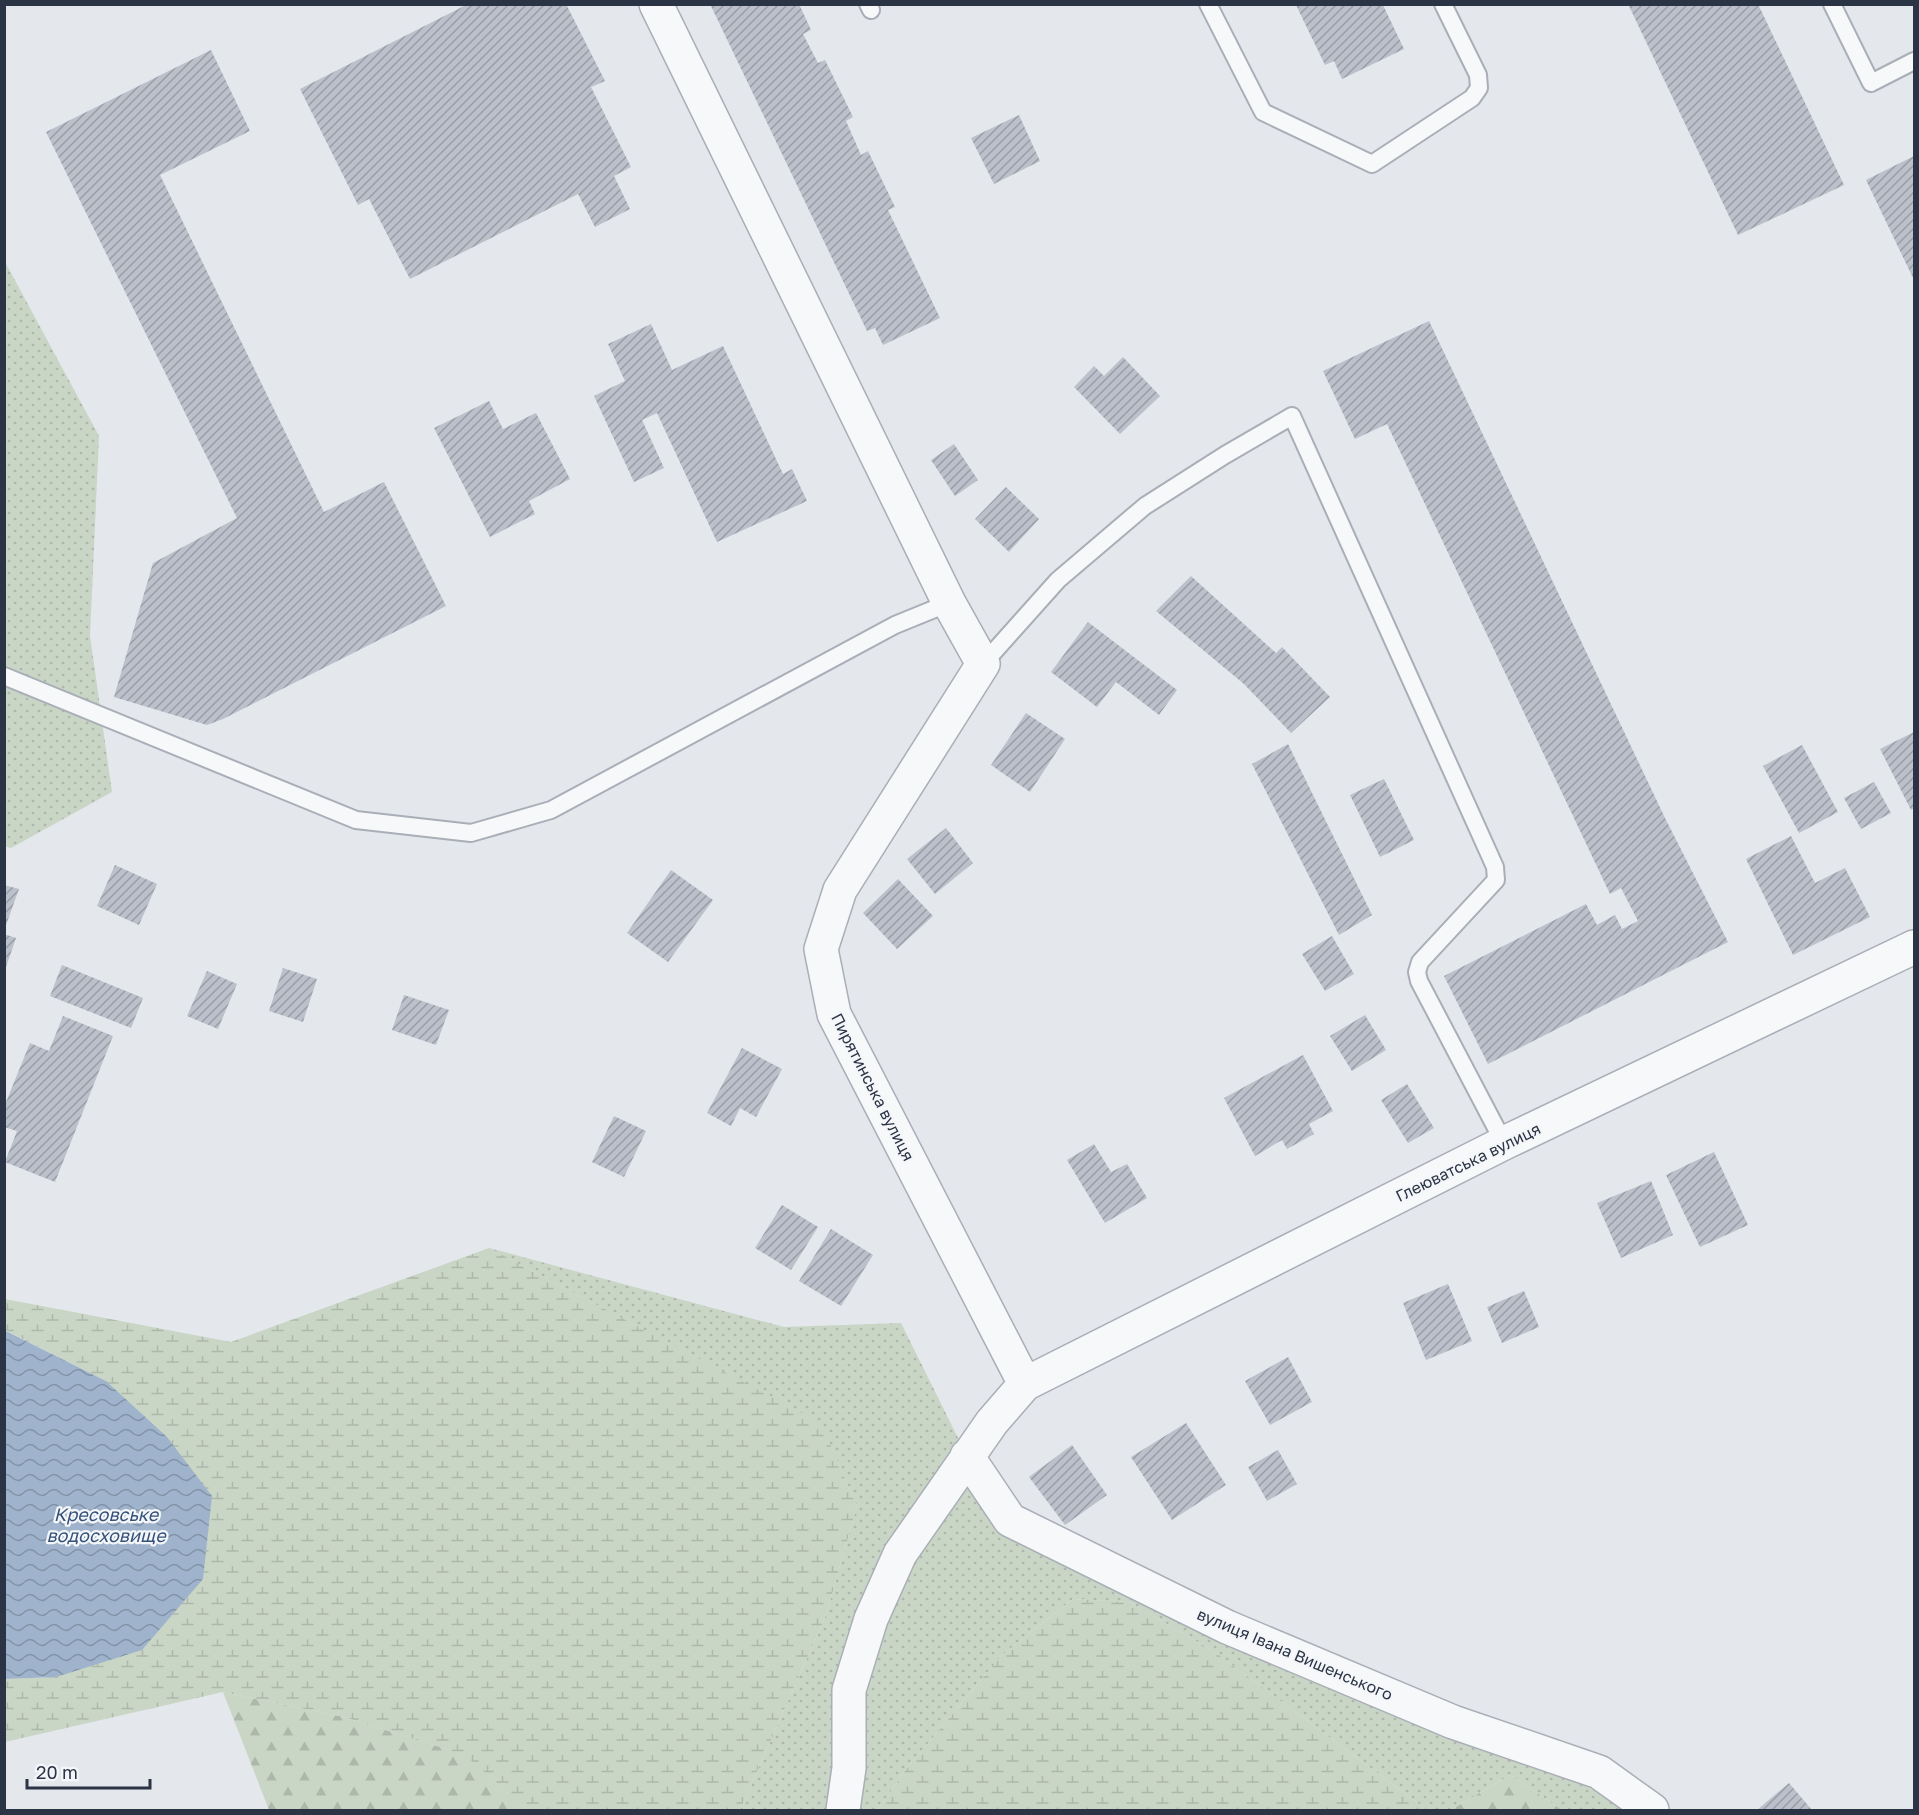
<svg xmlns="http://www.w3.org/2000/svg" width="1919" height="1815" font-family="'Golos Text',sans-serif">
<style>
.grass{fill:url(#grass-dots)}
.forest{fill:url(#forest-firs)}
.wetland{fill:url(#wetland-marsh)}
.water{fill:url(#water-waves)}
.building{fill:url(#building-hatch)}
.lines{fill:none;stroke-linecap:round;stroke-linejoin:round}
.lane-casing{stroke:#a9aeb7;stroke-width:20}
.street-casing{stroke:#a9aeb7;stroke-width:36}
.lane{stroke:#f7f8fa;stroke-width:16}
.street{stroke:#f7f8fa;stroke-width:33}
.labels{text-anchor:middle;stroke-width:4.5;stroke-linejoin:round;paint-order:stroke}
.street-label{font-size:16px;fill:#2b3445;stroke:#f4f6f9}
.water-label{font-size:18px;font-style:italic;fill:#34527a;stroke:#f4f6f9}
</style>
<defs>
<pattern id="grass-dots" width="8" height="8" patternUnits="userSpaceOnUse" patternTransform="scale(1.5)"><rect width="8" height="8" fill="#c9d6c5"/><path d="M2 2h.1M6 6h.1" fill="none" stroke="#adb8ab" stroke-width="1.8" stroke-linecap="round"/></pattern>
<pattern id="forest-firs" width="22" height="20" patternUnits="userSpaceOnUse" patternTransform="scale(1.5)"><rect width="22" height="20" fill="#c9d6c5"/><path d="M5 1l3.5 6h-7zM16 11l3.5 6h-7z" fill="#adb8ab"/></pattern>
<pattern id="wetland-marsh" width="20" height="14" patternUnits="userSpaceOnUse" patternTransform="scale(1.5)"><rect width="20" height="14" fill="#c9d6c5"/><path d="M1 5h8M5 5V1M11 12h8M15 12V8" fill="none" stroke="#adb8ab"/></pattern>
<pattern id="water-waves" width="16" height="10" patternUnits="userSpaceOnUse" patternTransform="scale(1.5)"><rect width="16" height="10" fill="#9fb4cc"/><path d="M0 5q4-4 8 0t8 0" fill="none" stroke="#8293a7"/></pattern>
<pattern id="building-hatch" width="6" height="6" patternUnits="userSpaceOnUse" patternTransform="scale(1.5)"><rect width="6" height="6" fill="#bbc0ca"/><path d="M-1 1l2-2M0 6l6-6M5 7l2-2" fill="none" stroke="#989da6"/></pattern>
</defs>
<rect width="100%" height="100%" fill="#e4e7ec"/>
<!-- grass -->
<path class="grass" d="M 4,260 L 99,436 L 90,636 L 112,792 L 11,848 L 4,846 Z
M 489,1248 L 784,1327 L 901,1323 L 967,1456 L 1010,1520 L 1652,1810 L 1562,1810 L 1510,1775 L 1451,1810 L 1427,1810 L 1215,1652 L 1129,1602 L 1073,1599 L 1001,1656 L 905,1771 L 878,1810 L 740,1810 L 826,1615 L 857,1506 L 821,1424 Z"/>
<!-- forest -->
<path class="forest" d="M 223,1692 L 344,1717 L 466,1755 L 527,1810 L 269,1810 Z
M 1510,1775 L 1562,1810 L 1451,1810 Z"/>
<!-- wetland -->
<path class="wetland" d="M 489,1248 L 821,1423 L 857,1506 L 826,1615 L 740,1810 L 527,1810 L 465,1755 L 344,1717 L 223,1692 L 5,1742 L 4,1679 L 56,1677 L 106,1381 L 5,1330 L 5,1299 L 231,1342 Z
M 1073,1599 L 1129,1602 L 1215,1652 L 1427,1810 L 878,1810 L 905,1771 L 1001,1656 Z"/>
<!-- water -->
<path class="water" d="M 4,1330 L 106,1381 L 167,1437 L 212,1496 L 203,1579 L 142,1650 L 56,1677 L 5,1679 Z"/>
<!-- building -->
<path class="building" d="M 468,4 L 566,4 L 605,81 L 591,87 L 631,167 L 614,176 L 630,209 L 595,227 L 578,194 L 410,279 L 369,199 L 358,205 L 300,89 Z
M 710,4 L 799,4 L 811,30 L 803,34 L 818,63 L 825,60 L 853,117 L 846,121 L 861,155 L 868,151 L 895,207 L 888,210 L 940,318 L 883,345 L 875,328 L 867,331 Z
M 1628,4 L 1758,4 L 1844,185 L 1738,235 Z
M 1296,5 L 1383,5 L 1404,49 L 1342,79 L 1334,61 L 1325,65 Z
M 211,50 L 250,131 L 160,175 L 324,512 L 384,482 L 446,606 L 223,719 L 207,725 L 114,697 L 153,563 L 237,518 L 46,132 Z
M 1019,115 L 1040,161 L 994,184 L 971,138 Z
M 1914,156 L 1914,280 L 1866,180 Z
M 1429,321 L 1665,818 L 1728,942 L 1488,1064 L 1444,976 L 1586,904 L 1597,925 L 1615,915 L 1622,929 L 1638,921 L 1621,888 L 1610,894 L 1387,424 L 1355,439 L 1323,371 Z
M 651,324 L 672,370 L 723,346 L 783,474 L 792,469 L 807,501 L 717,542 L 657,413 L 642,420 L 664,468 L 634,482 L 594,396 L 625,381 L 608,344 Z
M 1123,357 L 1160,396 L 1120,434 L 1074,387 L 1094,366 L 1104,376 Z
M 489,401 L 503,429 L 536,413 L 570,479 L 529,501 L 535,514 L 490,537 L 434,428 Z
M 954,444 L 978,480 L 955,496 L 931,460 Z
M 1006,487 L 1039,519 L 1009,552 L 975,519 Z
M 1191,576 L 1276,653 L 1282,647 L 1330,697 L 1291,733 L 1244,684 L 1156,611 Z
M 1088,622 L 1177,690 L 1159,715 L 1116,682 L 1097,707 L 1051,672 Z
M 1026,713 L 1065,739 L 1030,792 L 991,765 Z
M 1914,732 L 1914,808 L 1911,810 L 1880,749 Z
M 1288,744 L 1372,915 L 1339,935 L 1252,764 Z
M 1802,745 L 1838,812 L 1799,833 L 1763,766 Z
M 1384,779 L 1414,840 L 1380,857 L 1350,795 Z
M 1874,782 L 1891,813 L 1861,829 L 1844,798 Z
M 946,828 L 973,863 L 935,894 L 907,859 Z
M 1791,836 L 1815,883 L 1845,868 L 1870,917 L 1793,955 L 1746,859 Z
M 115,865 L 157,884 L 139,925 L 97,906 Z
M 671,870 L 713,900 L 668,962 L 627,933 Z
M 898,879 L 933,916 L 897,949 L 863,913 Z
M 4,885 L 19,889 L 5,928 L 4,928 Z
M 4,934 L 16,938 L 5,970 L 4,970 Z
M 1332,936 L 1354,974 L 1325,991 L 1302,954 Z
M 62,965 L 143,998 L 131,1028 L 50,996 Z
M 283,968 L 317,979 L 303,1022 L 269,1011 Z
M 207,971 L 237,984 L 218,1029 L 187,1016 Z
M 404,995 L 449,1010 L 436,1045 L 392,1030 Z
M 1365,1015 L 1386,1050 L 1352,1071 L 1330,1036 Z
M 63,1016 L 113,1036 L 55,1182 L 5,1162 L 17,1131 L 4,1127 L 4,1107 L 30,1043 L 49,1051 Z
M 742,1048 L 782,1069 L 756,1117 L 740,1108 L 731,1126 L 707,1113 Z
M 1303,1055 L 1333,1111 L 1309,1124 L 1314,1134 L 1287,1149 L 1282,1140 L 1255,1156 L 1224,1098 Z
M 1407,1084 L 1434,1128 L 1408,1143 L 1381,1100 Z
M 614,1116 L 646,1131 L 624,1177 L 592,1162 Z
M 1094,1144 L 1111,1172 L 1127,1164 L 1147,1198 L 1105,1223 L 1067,1160 Z
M 1714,1152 L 1748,1225 L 1700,1247 L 1666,1175 Z
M 1651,1181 L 1673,1235 L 1621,1258 L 1597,1203 Z
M 782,1205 L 818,1227 L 791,1270 L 755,1248 Z
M 831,1229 L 873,1255 L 841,1306 L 799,1281 Z
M 1448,1284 L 1472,1341 L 1426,1360 L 1403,1303 Z
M 1524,1291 L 1539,1327 L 1502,1343 L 1487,1307 Z
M 1288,1357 L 1312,1402 L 1270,1425 L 1245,1381 Z
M 1186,1423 L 1226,1485 L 1172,1520 L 1131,1457 Z
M 1072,1445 L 1107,1495 L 1065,1525 L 1029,1477 Z
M 1278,1450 L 1297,1484 L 1267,1501 L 1248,1467 Z
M 1789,1783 L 1812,1810 L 1757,1810 Z"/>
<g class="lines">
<defs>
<path id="lane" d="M 868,4 L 871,10
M 1208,4 L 1263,112 L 1372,164 L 1472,98 L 1479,88 L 1478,75 L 1443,4
M 1832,4 L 1871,83 L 1914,61
M 983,664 L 1058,580 L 1145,506 L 1225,455 L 1292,416 L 1495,867 L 1496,880 L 1420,962 L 1417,972 L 1419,981 L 1504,1143
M 4,676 L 356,820 L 471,833 L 551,810 L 895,625 L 949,603"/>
<path id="street" d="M 656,4 L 949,603 L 983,664 L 840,890 L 821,949 L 834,1014 L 1025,1384
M 967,1456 L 1010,1520 L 1227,1627 L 1453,1722 L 1599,1772 L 1652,1810
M 843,1810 L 849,1768 L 849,1690 L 871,1619 L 900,1554 L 992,1422 L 1025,1384 L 1504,1143 L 1914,947"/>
</defs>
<!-- lane casing -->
<use href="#lane" class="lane-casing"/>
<!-- street casing -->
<use href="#street" class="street-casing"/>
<!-- lane -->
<use href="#lane" class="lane"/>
<!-- street -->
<use href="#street" class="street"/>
</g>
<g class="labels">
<!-- street labels -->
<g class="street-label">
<text transform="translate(873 1087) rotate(63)" y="6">Пирятинська вулиця</text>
<text transform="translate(1468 1162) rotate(-26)" y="6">Глеюватська вулиця</text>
<text transform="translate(1295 1654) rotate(23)" y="6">вулиця Івана Вишенського</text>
</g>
<!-- water labels -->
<g class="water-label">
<text x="106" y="1521">Кресовське<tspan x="106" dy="21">водосховище</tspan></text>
</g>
</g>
<!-- border -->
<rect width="1919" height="1815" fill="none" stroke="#2b3445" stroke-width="12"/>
<!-- scale -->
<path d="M27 1779v9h123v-9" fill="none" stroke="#2b3445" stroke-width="3"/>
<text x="36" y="1779" font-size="18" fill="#2b3445" stroke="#f4f6f9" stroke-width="4.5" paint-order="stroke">20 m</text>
</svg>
